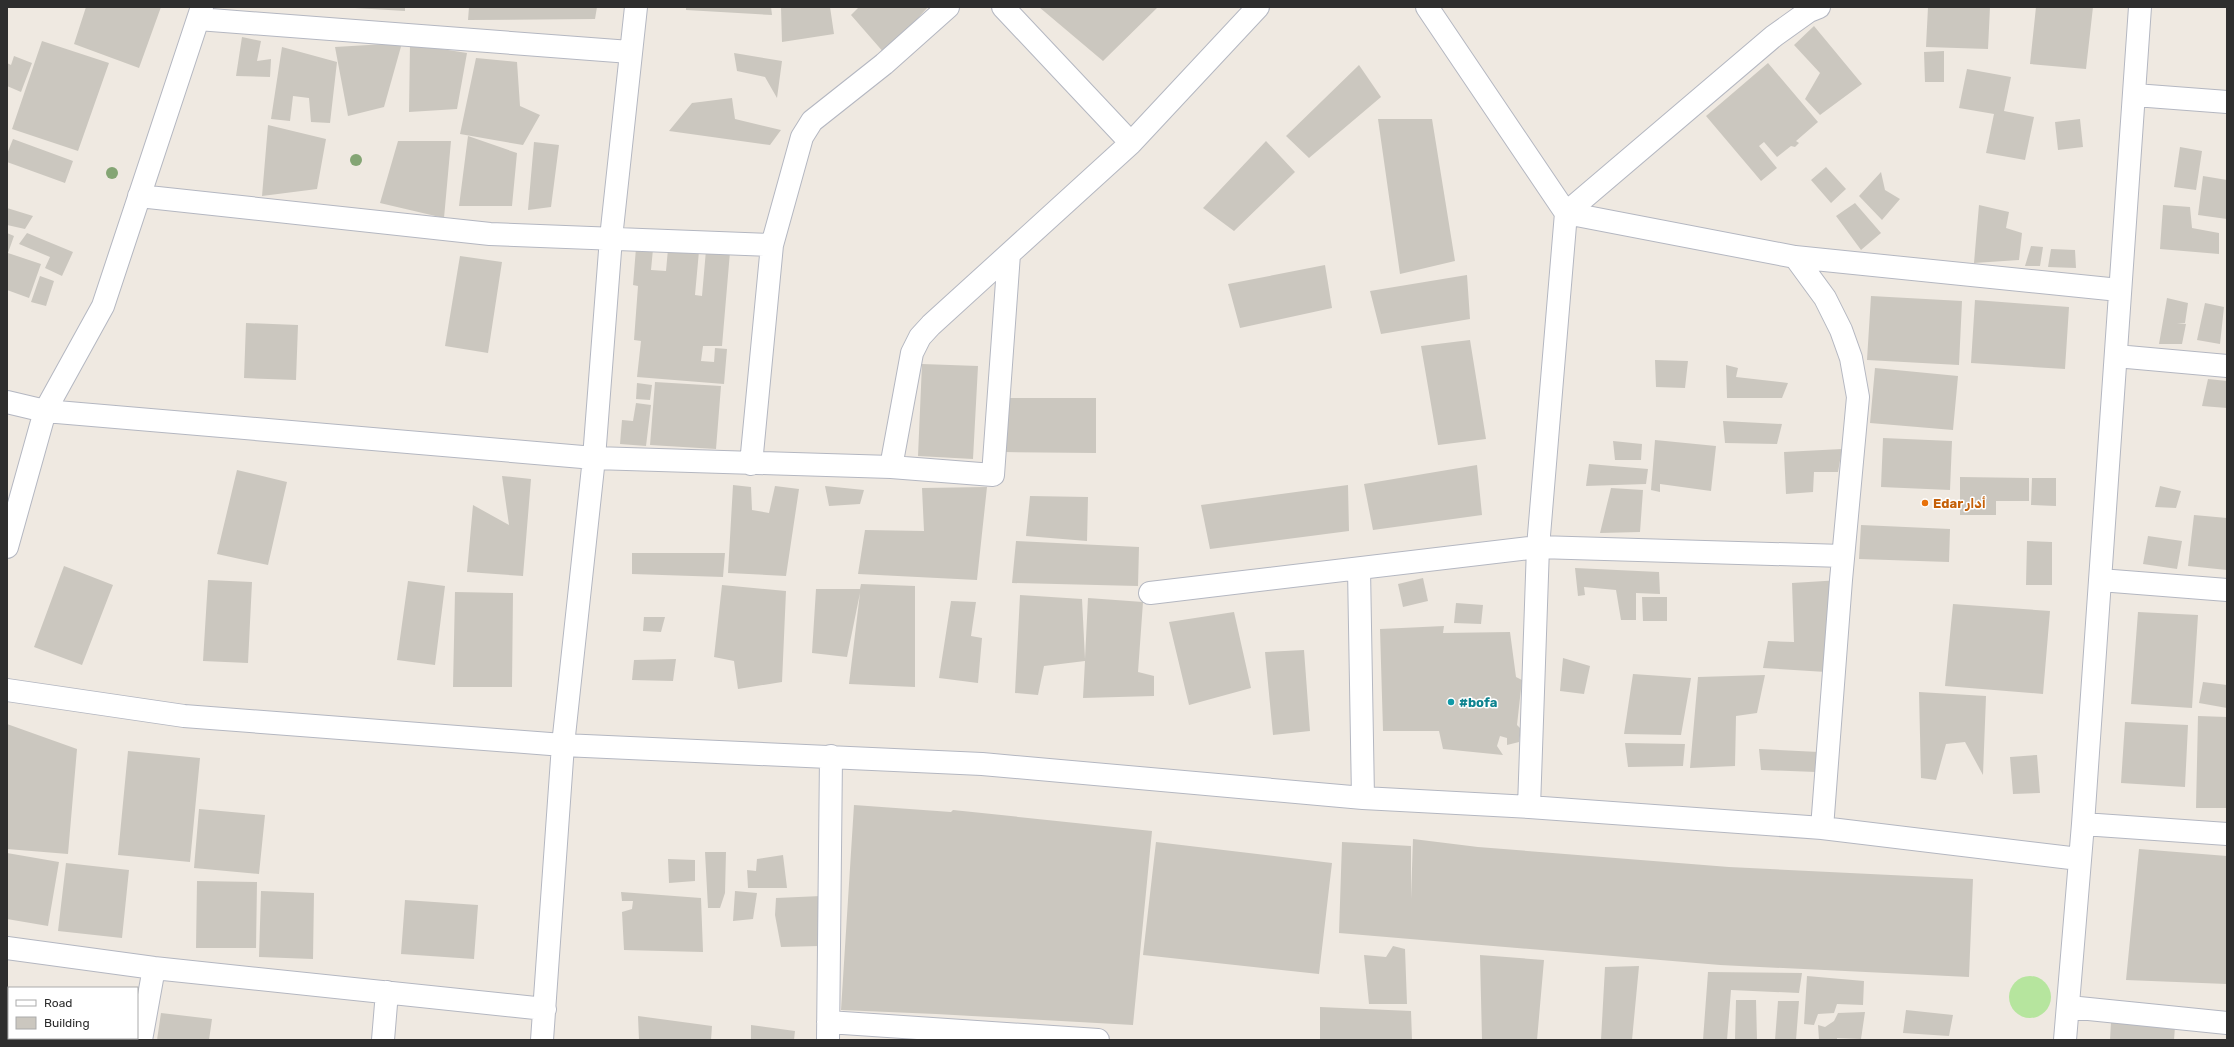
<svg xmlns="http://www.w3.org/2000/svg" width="2234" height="1047" font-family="Rubik,'Noto Naskh Arabic',sans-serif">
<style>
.green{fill:#b6e59e}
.building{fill:#cbc7bf}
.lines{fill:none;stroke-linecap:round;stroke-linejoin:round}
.minor-casing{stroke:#b4b7c1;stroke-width:24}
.minor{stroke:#fff;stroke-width:22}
.tree{fill:#84a574}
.food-dot{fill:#e8710a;stroke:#fff;stroke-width:1.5}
.culture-dot{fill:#0f9aa8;stroke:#fff;stroke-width:1.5}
.labels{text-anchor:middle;stroke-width:3;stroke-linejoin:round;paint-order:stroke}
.food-label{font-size:13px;font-weight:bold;fill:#c56008;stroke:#fff;text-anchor:start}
.culture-label{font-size:13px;font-weight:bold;fill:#0d838f;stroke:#fff;text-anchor:start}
</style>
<rect width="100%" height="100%" fill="#efe9e1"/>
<!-- green -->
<path class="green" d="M2009 997a21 21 0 1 1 42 0a21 21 0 1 1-42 0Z"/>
<!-- building -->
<path class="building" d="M 86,7 L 161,7 L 139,68 L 74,44 Z
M 355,7 L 405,7 L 405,11 L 355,8 Z
M 469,7 L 597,7 L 595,19 L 468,20 Z
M 686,7 L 771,7 L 772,15 L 686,10 Z
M 781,7 L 830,7 L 834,34 L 782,42 Z
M 859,7 L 928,7 L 885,54 L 851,15 Z
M 1039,7 L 1158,7 L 1103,61 Z
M 1928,7 L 1990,7 L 1988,49 L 1926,47 Z
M 2036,7 L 2093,7 L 2086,69 L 2030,64 Z
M 1814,26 L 1862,84 L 1820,115 L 1805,99 L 1820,73 L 1794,45 Z
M 242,37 L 261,41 L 257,61 L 271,59 L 270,77 L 236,76 Z
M 42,41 L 109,63 L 78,151 L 12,129 Z
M 402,43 L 384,107 L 348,116 L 335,47 Z
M 410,44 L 467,53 L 457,109 L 409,112 Z
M 282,47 L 337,62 L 330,123 L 311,122 L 309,98 L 293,96 L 290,121 L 271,119 Z
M 1944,51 L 1944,82 L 1925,82 L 1924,52 Z
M 734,53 L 782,61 L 777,98 L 765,77 L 737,71 Z
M 14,56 L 32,63 L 21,92 L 7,86 L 7,63 L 11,65 Z
M 476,58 L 517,62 L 520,106 L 540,115 L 523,145 L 460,134 Z
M 1768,63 L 1818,122 L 1796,141 L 1799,143 L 1795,147 L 1791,146 L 1777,157 L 1764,142 L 1759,146 L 1777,168 L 1761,181 L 1706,116 Z
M 1359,65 L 1381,97 L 1309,158 L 1286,136 Z
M 1967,69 L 2011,77 L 2004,111 L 2034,117 L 2025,160 L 1986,153 L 1994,114 L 1959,108 Z
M 732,98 L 735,119 L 781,130 L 770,145 L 669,131 L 692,103 Z
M 1378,119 L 1432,119 L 1455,261 L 1400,274 Z
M 2080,119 L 2083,147 L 2058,150 L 2055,122 Z
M 268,125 L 326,139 L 317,189 L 262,196 Z
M 468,136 L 517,153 L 512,206 L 459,206 Z
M 13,139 L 73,161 L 65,183 L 7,162 L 7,154 Z
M 398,141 L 451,141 L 444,218 L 380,203 Z
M 1266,141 L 1295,172 L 1234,231 L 1203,208 Z
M 534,142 L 559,145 L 551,207 L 528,210 Z
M 2180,147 L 2202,151 L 2196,190 L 2174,187 Z
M 1826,167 L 1846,189 L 1831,203 L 1811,180 Z
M 1881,172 L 1885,190 L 1900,199 L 1882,220 L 1859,196 Z
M 2203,176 L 2227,180 L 2227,219 L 2198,215 Z
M 1855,203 L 1881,233 L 1861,250 L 1836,216 Z
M 1979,205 L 2009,212 L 2006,228 L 2022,233 L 2019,260 L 1974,263 Z
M 2163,205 L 2190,207 L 2192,228 L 2219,233 L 2219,254 L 2160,249 Z
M 7,208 L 33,216 L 25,229 L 7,225 Z
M 7,233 L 14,236 L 8,253 L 41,264 L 29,298 L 7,290 Z
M 27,233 L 73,252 L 62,276 L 45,268 L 50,257 L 19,244 Z
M 2031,246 L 2043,247 L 2040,266 L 2025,266 Z
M 636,248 L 653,249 L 651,270 L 666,271 L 668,249 L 699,251 L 695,295 L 702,296 L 706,250 L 730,252 L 722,346 L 703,346 L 701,361 L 714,362 L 715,348 L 727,349 L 724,384 L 637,377 L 641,341 L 634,340 L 638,286 L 633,285 Z
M 2051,249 L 2075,250 L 2076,268 L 2048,267 Z
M 460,256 L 502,262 L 488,353 L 445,346 Z
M 1325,265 L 1332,308 L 1240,328 L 1228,284 Z
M 1467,275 L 1470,319 L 1381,334 L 1370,291 Z
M 40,276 L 54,281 L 46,306 L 31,302 Z
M 1871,296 L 1962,301 L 1959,365 L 1867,360 Z
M 2167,298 L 2188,303 L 2185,323 L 2177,323 L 2186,324 L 2182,344 L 2159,344 Z
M 1975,300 L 2069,307 L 2065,369 L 1971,363 Z
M 2205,303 L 2224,307 L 2220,344 L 2197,340 Z
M 246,323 L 298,325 L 296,380 L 244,378 Z
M 1470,340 L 1486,439 L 1438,445 L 1421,346 Z
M 1655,360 L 1688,361 L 1685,388 L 1656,387 Z
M 922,364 L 978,366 L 973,459 L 918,456 Z
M 1726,365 L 1738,368 L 1736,377 L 1788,383 L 1782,398 L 1727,398 Z
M 1875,368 L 1958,376 L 1953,430 L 1870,423 Z
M 2208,379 L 2227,381 L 2227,408 L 2202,406 Z
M 655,382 L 721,386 L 716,449 L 650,445 Z
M 637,383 L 652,385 L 650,400 L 636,399 Z
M 1005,398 L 1096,398 L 1096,453 L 1004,452 Z
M 636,403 L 651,405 L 646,446 L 620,444 L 622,420 L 633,421 Z
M 1723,421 L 1782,424 L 1777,444 L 1725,443 Z
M 1883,438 L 1952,441 L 1950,490 L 1881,487 Z
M 1655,440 L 1716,446 L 1711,491 L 1660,484 L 1660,492 L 1651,490 Z
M 1613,441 L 1642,444 L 1641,460 L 1615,460 Z
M 1842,449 L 1838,472 L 1814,472 L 1813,492 L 1786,494 L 1784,452 Z
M 1589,464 L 1648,469 L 1646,484 L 1586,486 Z
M 1477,465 L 1482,515 L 1373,530 L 1364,484 Z
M 237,470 L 287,482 L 268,565 L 217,554 Z
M 502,476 L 531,479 L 523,576 L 467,572 L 473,505 L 509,525 Z
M 1960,477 L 2029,478 L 2029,501 L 1996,501 L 1996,515 L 1960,515 Z
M 2032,478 L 2056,478 L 2056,506 L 2031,505 Z
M 733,485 L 751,487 L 752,510 L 769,513 L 775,486 L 799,489 L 786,576 L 728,573 Z
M 1348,485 L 1349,531 L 1210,549 L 1201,505 Z
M 825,486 L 864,490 L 860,504 L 829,506 Z
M 2160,486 L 2181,491 L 2176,508 L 2155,507 Z
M 987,487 L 977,580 L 858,574 L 865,530 L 924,531 L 922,488 Z
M 1611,488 L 1643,490 L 1640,532 L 1600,533 Z
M 1030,496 L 1088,497 L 1087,541 L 1026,536 Z
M 2194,515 L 2227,518 L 2227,570 L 2188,566 Z
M 1861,525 L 1950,529 L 1949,562 L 1859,559 Z
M 2148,536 L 2182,541 L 2177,569 L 2143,564 Z
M 1016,541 L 1139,547 L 1138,586 L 1012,583 Z
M 2027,541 L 2052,542 L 2052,585 L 2026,585 Z
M 632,553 L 725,553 L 723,577 L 632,574 Z
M 64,566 L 113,585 L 82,665 L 34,647 Z
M 1575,568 L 1659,572 L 1660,594 L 1636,593 L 1636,620 L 1621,620 L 1616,590 L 1584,587 L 1585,595 L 1578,596 Z
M 1423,578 L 1428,601 L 1403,607 L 1398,584 Z
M 208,580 L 252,582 L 248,663 L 203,661 Z
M 1841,580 L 1826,672 L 1763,668 L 1768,641 L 1794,642 L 1792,583 Z
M 408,581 L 445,586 L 435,665 L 397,660 Z
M 861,584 L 915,586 L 915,687 L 849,684 L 860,593 L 847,657 L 812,653 L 816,589 L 860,589 Z
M 722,585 L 786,591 L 782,682 L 738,689 L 734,661 L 714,657 Z
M 455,592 L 513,593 L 512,687 L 453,687 Z
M 1020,595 L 1082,599 L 1085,659 L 1088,598 L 1143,602 L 1138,672 L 1154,676 L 1154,696 L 1083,698 L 1085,661 L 1044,666 L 1038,695 L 1015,693 Z
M 1642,597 L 1667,597 L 1667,621 L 1643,621 Z
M 951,601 L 976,602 L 971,636 L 982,638 L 978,683 L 939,678 Z
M 1456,603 L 1483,605 L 1481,624 L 1454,623 Z
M 1953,604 L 2050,611 L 2043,694 L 1945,686 Z
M 1234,612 L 1251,688 L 1189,705 L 1169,622 Z
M 2138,612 L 2198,615 L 2192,708 L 2131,704 Z
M 644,617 L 665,617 L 661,632 L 643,631 Z
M 1444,626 L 1443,633 L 1510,632 L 1516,677 L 1522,680 L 1517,725 L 1521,729 L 1519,742 L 1507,745 L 1507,738 L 1500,736 L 1497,746 L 1503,755 L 1443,749 L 1439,731 L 1383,731 L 1380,629 Z
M 1304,650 L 1310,731 L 1273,735 L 1265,652 Z
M 1563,658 L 1590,666 L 1584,694 L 1560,691 Z
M 676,659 L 673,681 L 632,680 L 634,660 Z
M 1633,674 L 1691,678 L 1681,735 L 1624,734 Z
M 1765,675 L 1757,713 L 1736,716 L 1735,766 L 1690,768 L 1698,677 Z
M 2203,682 L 2227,685 L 2227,708 L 2199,703 Z
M 1919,692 L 1986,696 L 1983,775 L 1965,742 L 1946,744 L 1936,780 L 1921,778 Z
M 2198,716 L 2227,717 L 2227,808 L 2196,808 Z
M 2125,722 L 2188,725 L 2185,787 L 2121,783 Z
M 7,724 L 77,749 L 68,854 L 7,849 Z
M 1625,743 L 1685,744 L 1683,766 L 1628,767 Z
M 1759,749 L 1819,752 L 1816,772 L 1761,770 Z
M 128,751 L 200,758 L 190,862 L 118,855 Z
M 2037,755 L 2040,793 L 2013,794 L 2010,757 Z
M 854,805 L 951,812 L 953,810 L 1152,831 L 1133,1025 L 936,1014 L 841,1010 Z
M 199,809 L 265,815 L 259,874 L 194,868 Z
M 1413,839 L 1478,847 L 1729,867 L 1973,879 L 1969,977 L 1720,965 L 1339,933 L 1342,842 L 1411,846 L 1411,899 Z
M 1156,842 L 1332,863 L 1319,974 L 1143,955 Z
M 2139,849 L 2227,856 L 2227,984 L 2126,980 Z
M 705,852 L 726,852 L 725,893 L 720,908 L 708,908 Z
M 7,853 L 59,862 L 48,926 L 7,919 Z
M 783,855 L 787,888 L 748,888 L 747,870 L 756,871 L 757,859 Z
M 668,859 L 695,860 L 695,881 L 669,883 Z
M 66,863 L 129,870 L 122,938 L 58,931 Z
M 197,881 L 257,882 L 256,948 L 196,948 Z
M 261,891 L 314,893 L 313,959 L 259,957 Z
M 735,891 L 757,893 L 753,919 L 733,921 Z
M 621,892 L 701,898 L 703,952 L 624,950 L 622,912 L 632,909 L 633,901 L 622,901 Z
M 821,896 L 819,946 L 781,947 L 775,915 L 776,898 Z
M 405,900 L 478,905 L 474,959 L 401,954 Z
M 1393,946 L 1405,949 L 1407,1004 L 1369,1004 L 1364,955 L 1386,957 Z
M 1480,955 L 1544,960 L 1537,1040 L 1482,1040 Z
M 1639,966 L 1632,1040 L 1601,1040 L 1605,967 Z
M 1708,972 L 1802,973 L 1799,993 L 1731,990 L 1727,1040 L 1703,1040 Z
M 1807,976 L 1864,981 L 1863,1005 L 1837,1004 L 1834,1013 L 1818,1014 L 1814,1025 L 1804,1024 Z
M 1736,1000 L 1756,1000 L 1757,1040 L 1735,1040 Z
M 1778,1001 L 1799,1001 L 1796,1040 L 1775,1040 Z
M 1320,1007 L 1411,1011 L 1412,1040 L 1320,1040 Z
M 1906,1010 L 1953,1015 L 1949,1036 L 1903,1033 Z
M 1865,1012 L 1861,1039 L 1837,1038 L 1837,1040 L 1819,1040 L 1818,1025 L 1825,1027 L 1834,1021 L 1838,1013 Z
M 161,1013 L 212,1019 L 209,1040 L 157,1040 Z
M 638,1016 L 712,1026 L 711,1040 L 639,1040 Z
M 2111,1022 L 2175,1027 L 2174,1040 L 2110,1040 Z
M 751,1025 L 795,1031 L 794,1040 L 751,1040 Z
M 10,1038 L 65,1038 L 65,1040 L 10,1040 Z"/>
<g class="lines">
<defs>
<path id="minor" d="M 1003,7 L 1131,143
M 1427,7 L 1566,213 L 1774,36 L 1809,11 L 1819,7
M 198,19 L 630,52
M 2135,95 L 2227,102
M 139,196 L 490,234 L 772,245
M 1795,257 L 1825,298 L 1841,330 L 1851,358 L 1858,397 L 1841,580 L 1822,828
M 2116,356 L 2227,366
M 7,402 L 45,411 L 594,458 L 891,467 L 993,475 L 1009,254
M 751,464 L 772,245 L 802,137 L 812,121 L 884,64 L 948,7
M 891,467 L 912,353 L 920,337 L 931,325 L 1131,143 L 1258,7
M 7,547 L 45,411 L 103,306 L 202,7
M 1359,569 L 1363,798
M 2100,580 L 2227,590
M 1150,593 L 1538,547 L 1843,556
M 7,690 L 184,716 L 563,745 L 982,764 L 1363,798 L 1529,807 L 1822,828 L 2079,859
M 1529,807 L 1538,547 L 1566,213 L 1795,257 L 2119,290
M 2083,824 L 2227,834
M 7,948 L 154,968 L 545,1009
M 2069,1007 L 2227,1023
M 828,1022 L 1098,1040
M 141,1040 L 154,968
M 383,1040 L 387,992
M 542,1040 L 563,745 L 594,458 L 611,238 L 636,7
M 828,1040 L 831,756
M 2065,1040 L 2083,824 L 2140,7"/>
</defs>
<!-- minor casing -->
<use href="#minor" class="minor-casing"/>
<!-- minor -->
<use href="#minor" class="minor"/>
</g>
<!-- trees -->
<g class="tree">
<circle cx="356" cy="160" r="6"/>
<circle cx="112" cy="173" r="6"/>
</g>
<!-- markers -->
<circle class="food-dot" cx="1925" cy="503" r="4"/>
<circle class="culture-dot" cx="1451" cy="702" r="4"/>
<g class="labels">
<!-- food labels -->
<g class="food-label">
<text x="1933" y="508">Edar أدار</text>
</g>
<!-- culture labels -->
<g class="culture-label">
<text x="1459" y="707">#bofa</text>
</g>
</g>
<!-- border -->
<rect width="2234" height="1047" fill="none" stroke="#2e2e2e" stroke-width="16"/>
<!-- legend -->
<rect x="8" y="987" width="130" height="52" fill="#ffffff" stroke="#ababab"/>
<rect x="16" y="1000" width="20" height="6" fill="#ffffff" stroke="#ababab"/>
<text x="44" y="1007" font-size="12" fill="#2e2e2e">Road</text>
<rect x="16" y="1017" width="20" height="12" fill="#cbc7bf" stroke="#ababab"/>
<text x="44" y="1027" font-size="12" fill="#2e2e2e">Building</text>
</svg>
